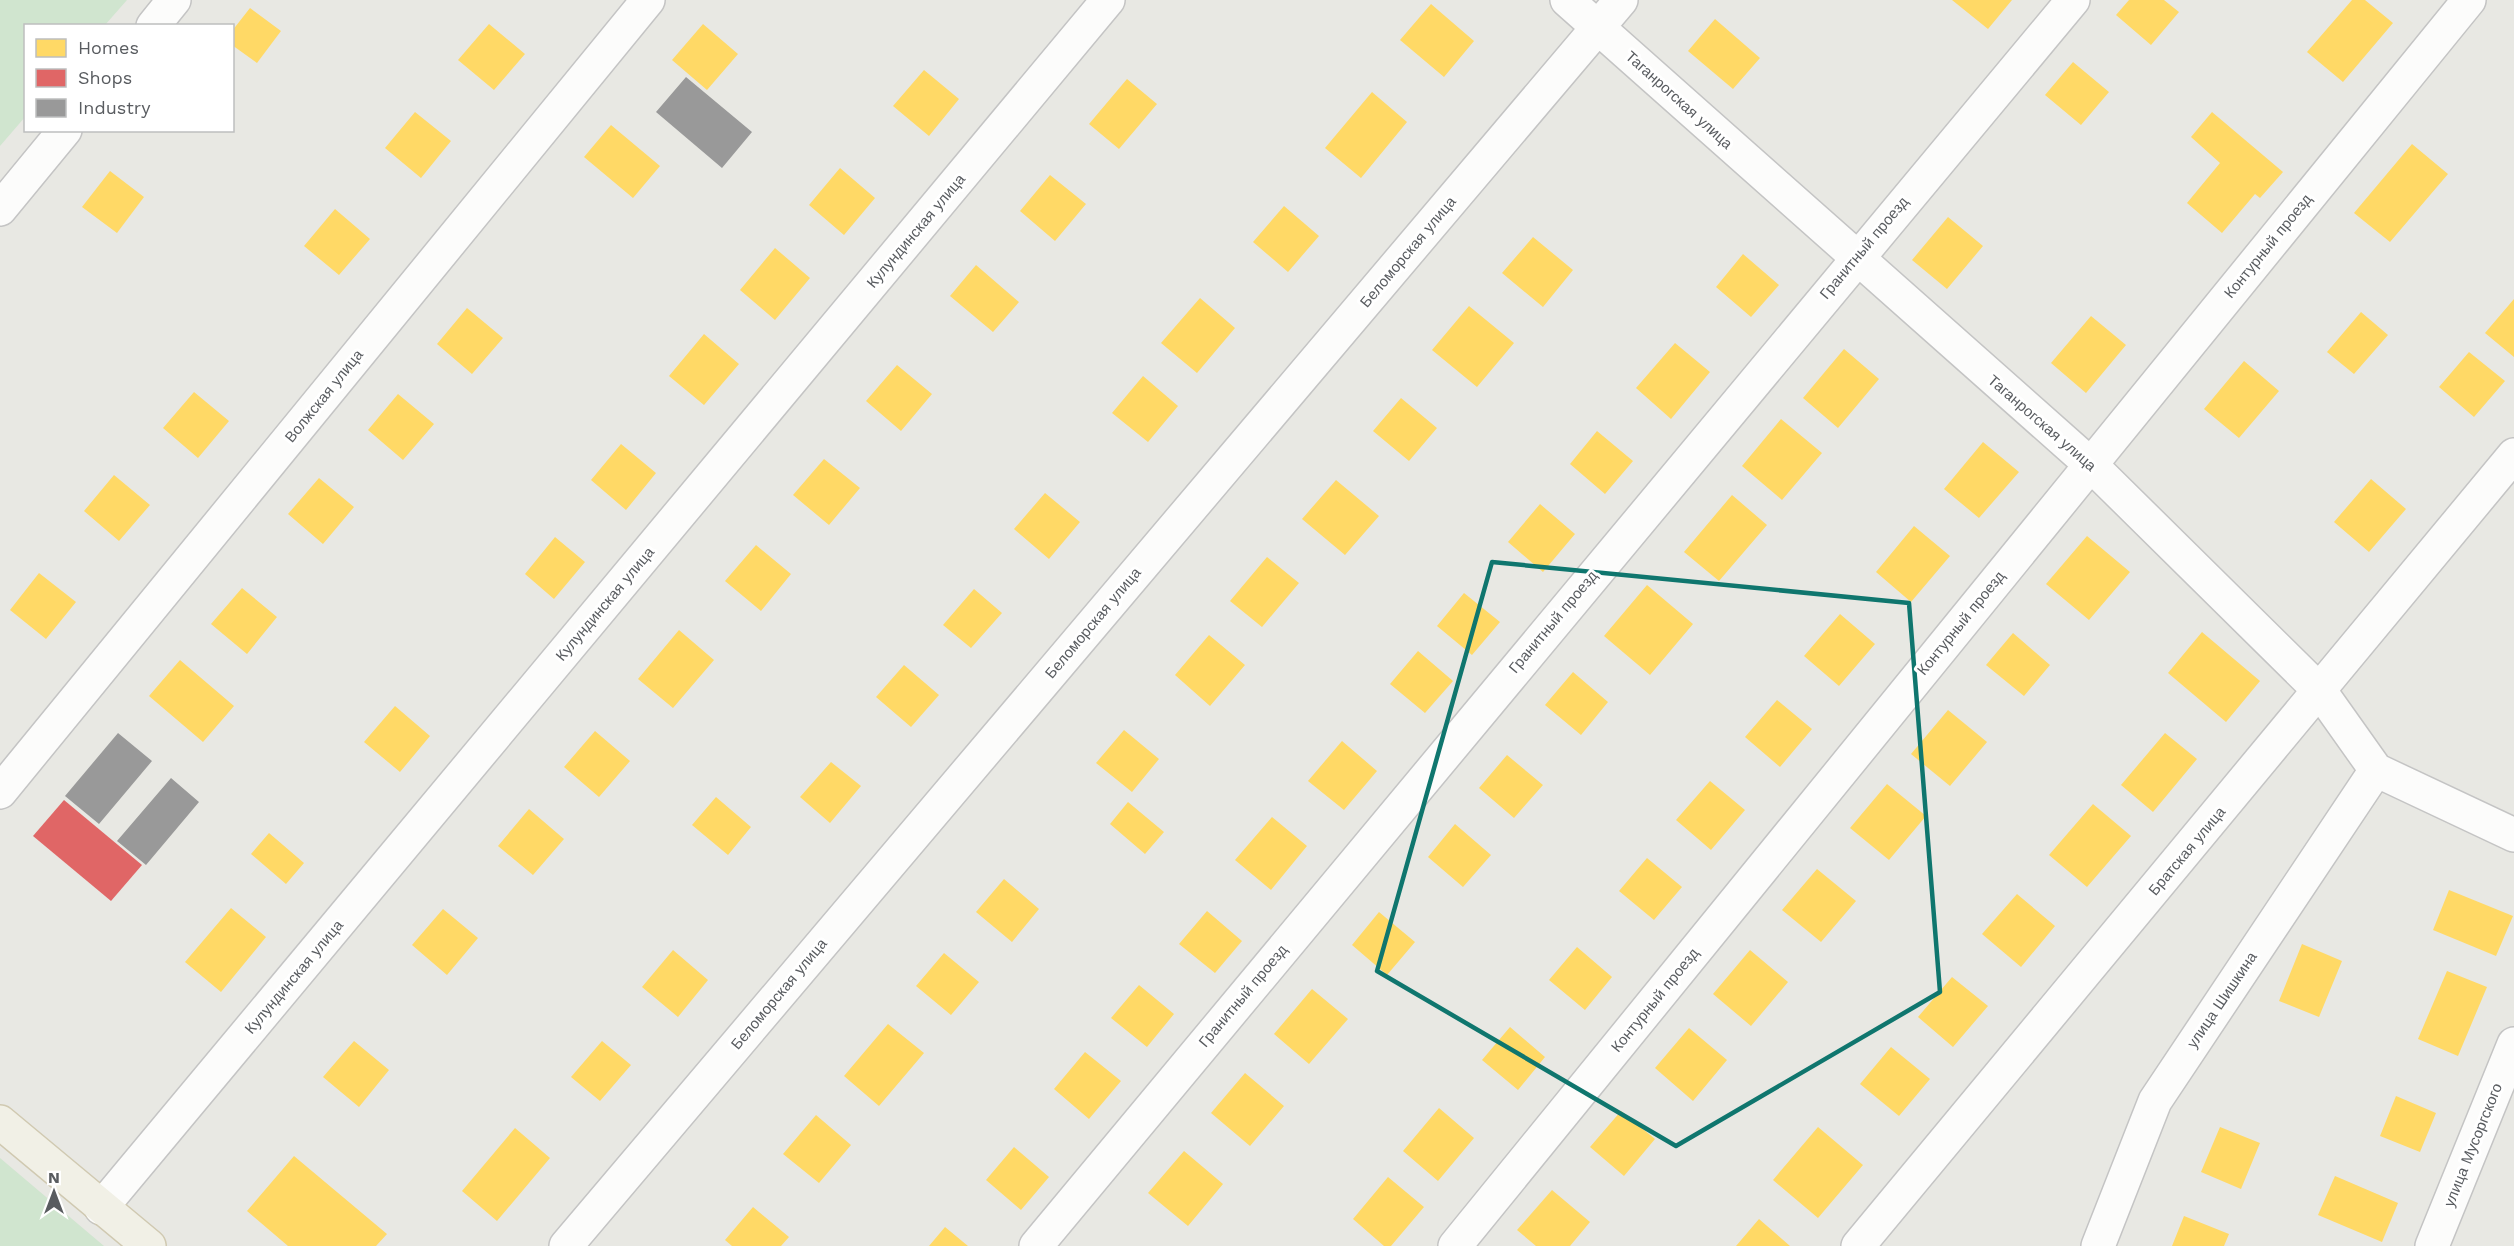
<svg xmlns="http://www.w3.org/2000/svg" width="2514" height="1246" font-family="'Work Sans',sans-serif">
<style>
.green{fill:#d0e5cf}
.homes{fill:#ffd966}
.shops{fill:#e06666}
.industry{fill:#999}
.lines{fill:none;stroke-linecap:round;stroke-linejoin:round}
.minor-casing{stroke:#c4c4c4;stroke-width:36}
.major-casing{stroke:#d0c9b1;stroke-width:36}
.minor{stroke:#fcfcfb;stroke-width:33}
.major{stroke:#f1f0e6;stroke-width:33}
.marked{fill:none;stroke:#0f766e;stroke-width:4.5;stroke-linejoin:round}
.labels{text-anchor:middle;stroke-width:6;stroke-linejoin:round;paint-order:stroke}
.street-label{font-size:15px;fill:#595c60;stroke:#fff}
</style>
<rect width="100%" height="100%" fill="#e8e8e3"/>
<!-- green -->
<path class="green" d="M 0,0 L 127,0 L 105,25 L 26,26 L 25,117 L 0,146 Z
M 0,1158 L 104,1246 L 0,1246 Z"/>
<!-- homes -->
<path class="homes" d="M 1952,0 L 2012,0 L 1988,29 Z
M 2129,0 L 2164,0 L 2179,12 L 2151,45 L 2116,15 Z
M 2352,0 L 2365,0 L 2393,23 L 2343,82 L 2307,52 Z
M 1431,4 L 1474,41 L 1444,77 L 1400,40 Z
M 250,8 L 281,31 L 257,63 L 232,45 L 232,31 Z
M 1715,19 L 1760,58 L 1733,89 L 1688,51 Z
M 489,24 L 525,54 L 494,90 L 458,60 Z
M 703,24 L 738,54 L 707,90 L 672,60 Z
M 2073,62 L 2109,92 L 2081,125 L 2045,95 Z
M 924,70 L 959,99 L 929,136 L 893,106 Z
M 1127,79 L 1157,104 L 1119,149 L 1089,124 Z
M 1372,92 L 1407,122 L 1361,178 L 1325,148 Z
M 415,112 L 451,141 L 421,178 L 385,148 Z
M 2212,112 L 2283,172 L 2260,198 L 2255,194 L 2222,233 L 2187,203 L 2220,163 L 2191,137 Z
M 611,125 L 660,166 L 633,198 L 584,157 Z
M 2412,144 L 2448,174 L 2390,242 L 2354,213 Z
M 840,168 L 875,198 L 844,235 L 809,205 Z
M 110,171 L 144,197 L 117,233 L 82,207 Z
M 1050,175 L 1086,204 L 1055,241 L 1020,211 Z
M 1284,206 L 1319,236 L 1288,272 L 1253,242 Z
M 335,209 L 370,239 L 339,275 L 304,246 Z
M 1948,217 L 1983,246 L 1947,289 L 1912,260 Z
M 1533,237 L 1573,270 L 1543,307 L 1502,273 Z
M 775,248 L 810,278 L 775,320 L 740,290 Z
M 1743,254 L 1779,285 L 1751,317 L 1716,287 Z
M 976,265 L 1019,302 L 993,332 L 950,296 Z
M 1200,298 L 1235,328 L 1197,373 L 1161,343 Z
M 2514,299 L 2514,357 L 2485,333 Z
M 1469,306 L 1514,343 L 1477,387 L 1432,350 Z
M 467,308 L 503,338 L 472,374 L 437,344 Z
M 2361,312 L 2388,335 L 2354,374 L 2327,352 Z
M 2091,316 L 2126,345 L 2086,393 L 2051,363 Z
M 704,334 L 739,364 L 704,405 L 669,376 Z
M 1675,343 L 1710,372 L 1671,419 L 1636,388 Z
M 1844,349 L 1879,379 L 1838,428 L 1803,398 Z
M 2469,352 L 2505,381 L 2474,417 L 2439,387 Z
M 2244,361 L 2279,391 L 2239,438 L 2204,409 Z
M 897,365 L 932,394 L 901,431 L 866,401 Z
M 1143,376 L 1178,406 L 1148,442 L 1112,413 Z
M 194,392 L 229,421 L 198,458 L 163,428 Z
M 398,394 L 434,424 L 403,460 L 368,430 Z
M 1401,398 L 1437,428 L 1409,461 L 1373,431 Z
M 1781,419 L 1822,453 L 1782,500 L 1742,466 Z
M 1597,431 L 1633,461 L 1605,494 L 1570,464 Z
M 1983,442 L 2019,472 L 1979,518 L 1944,489 Z
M 621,444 L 656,473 L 626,510 L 591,480 Z
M 824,459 L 860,488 L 829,525 L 793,495 Z
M 114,475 L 150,505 L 119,541 L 84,511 Z
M 319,478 L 354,507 L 323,544 L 288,514 Z
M 2371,479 L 2406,509 L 2369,552 L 2334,522 Z
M 1336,480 L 1379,516 L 1345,555 L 1302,519 Z
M 1045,493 L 1080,522 L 1049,559 L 1014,529 Z
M 1732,495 L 1767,525 L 1719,581 L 1684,552 Z
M 1540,504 L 1575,534 L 1543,572 L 1508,542 Z
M 1914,526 L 1950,556 L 1911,602 L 1876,572 Z
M 2087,536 L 2130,572 L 2089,620 L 2046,584 Z
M 555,537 L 585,562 L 554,599 L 525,574 Z
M 756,545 L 791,574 L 761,611 L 725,581 Z
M 1267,557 L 1299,583 L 1262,627 L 1230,601 Z
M 39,573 L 76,602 L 46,639 L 10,610 Z
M 1647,585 L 1693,624 L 1650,675 L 1604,636 Z
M 242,588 L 277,617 L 247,654 L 211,624 Z
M 974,589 L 1002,613 L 971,648 L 943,625 Z
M 1464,593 L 1500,622 L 1472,655 L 1437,626 Z
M 1840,614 L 1875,644 L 1839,686 L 1804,656 Z
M 679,630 L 714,660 L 673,708 L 638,679 Z
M 2202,632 L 2260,681 L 2226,722 L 2168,673 Z
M 2013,633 L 2050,665 L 2024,696 L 1986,665 Z
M 1209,635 L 1245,665 L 1210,706 L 1175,675 Z
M 1418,651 L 1453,681 L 1425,713 L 1390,684 Z
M 180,660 L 234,706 L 203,742 L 149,696 Z
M 904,665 L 939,695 L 911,727 L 876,697 Z
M 1573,672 L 1608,702 L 1581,735 L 1545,705 Z
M 1777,700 L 1812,729 L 1780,767 L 1745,737 Z
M 395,706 L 430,736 L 400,772 L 364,742 Z
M 1948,710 L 1987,742 L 1950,786 L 1911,754 Z
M 1124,730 L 1159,759 L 1132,792 L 1096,763 Z
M 595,731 L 630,761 L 599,797 L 564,767 Z
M 2165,733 L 2197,759 L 2153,812 L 2121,785 Z
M 1342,741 L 1377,771 L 1344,810 L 1308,781 Z
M 1507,755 L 1543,785 L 1514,818 L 1479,788 Z
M 831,762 L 861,786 L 830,823 L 800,797 Z
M 1710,781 L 1745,810 L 1711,850 L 1676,820 Z
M 1887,784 L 1926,816 L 1889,860 L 1850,828 Z
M 716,797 L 751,827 L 728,855 L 692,825 Z
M 1128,802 L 1164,832 L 1145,854 L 1110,824 Z
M 2093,804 L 2131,836 L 2087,887 L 2049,855 Z
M 529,809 L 564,839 L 533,875 L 498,846 Z
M 1272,817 L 1307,846 L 1271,890 L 1235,860 Z
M 1455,824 L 1491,855 L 1463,887 L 1428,857 Z
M 269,833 L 304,863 L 286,884 L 251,854 Z
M 1647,858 L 1682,887 L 1654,920 L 1619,891 Z
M 1817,869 L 1856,901 L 1821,942 L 1782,910 Z
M 1004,879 L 1039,909 L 1012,942 L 976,912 Z
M 2449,890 L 2513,916 L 2496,956 L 2433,930 Z
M 2017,894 L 2055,926 L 2021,967 L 1982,934 Z
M 231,908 L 266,937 L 221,992 L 185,962 Z
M 443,909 L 478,938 L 447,975 L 412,945 Z
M 1207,911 L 1242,941 L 1215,973 L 1179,944 Z
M 1379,912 L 1415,942 L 1387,975 L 1352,945 Z
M 2302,944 L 2342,961 L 2319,1017 L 2279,1001 Z
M 1577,947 L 1612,977 L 1585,1010 L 1549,980 Z
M 673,950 L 708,980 L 678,1017 L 642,987 Z
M 1750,950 L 1788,982 L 1751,1026 L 1713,994 Z
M 944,953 L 979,982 L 951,1015 L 916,986 Z
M 2447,971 L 2487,987 L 2458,1056 L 2418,1039 Z
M 1952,977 L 1988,1006 L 1953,1047 L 1918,1017 Z
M 1139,985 L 1174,1014 L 1147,1047 L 1111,1018 Z
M 1312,989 L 1348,1019 L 1309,1064 L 1274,1034 Z
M 888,1024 L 924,1053 L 879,1106 L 844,1076 Z
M 1510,1027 L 1545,1057 L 1518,1090 L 1482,1060 Z
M 1689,1028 L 1727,1060 L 1693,1101 L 1655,1068 Z
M 354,1041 L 389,1070 L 359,1107 L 323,1077 Z
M 602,1041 L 631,1065 L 600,1101 L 571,1077 Z
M 1891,1047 L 1930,1079 L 1899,1116 L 1860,1084 Z
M 1085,1052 L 1121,1081 L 1089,1119 L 1054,1089 Z
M 1245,1073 L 1284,1106 L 1250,1146 L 1211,1113 Z
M 2396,1096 L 2436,1113 L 2420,1152 L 2380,1136 Z
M 1439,1108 L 1474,1138 L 1438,1181 L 1403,1151 Z
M 1621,1111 L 1655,1139 L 1624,1176 L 1590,1147 Z
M 816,1115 L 851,1145 L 819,1183 L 783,1154 Z
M 1818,1127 L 1863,1165 L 1818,1218 L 1773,1180 Z
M 2220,1127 L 2260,1143 L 2241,1189 L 2201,1172 Z
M 515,1128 L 550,1158 L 497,1221 L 462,1191 Z
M 1014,1147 L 1049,1177 L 1021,1210 L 986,1180 Z
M 1184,1151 L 1223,1184 L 1188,1226 L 1148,1193 Z
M 294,1156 L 387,1234 L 376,1246 L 288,1246 L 247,1211 Z
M 2335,1176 L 2398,1203 L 2382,1242 L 2318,1215 Z
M 1388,1177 L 1424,1207 L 1391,1246 L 1384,1246 L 1353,1219 Z
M 1552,1190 L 1590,1222 L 1570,1246 L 1536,1246 L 1517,1230 Z
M 753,1207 L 789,1237 L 781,1246 L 732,1246 L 725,1240 Z
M 2184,1216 L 2229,1234 L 2224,1246 L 2172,1246 Z
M 1759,1219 L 1790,1246 L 1736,1246 Z
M 945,1227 L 968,1246 L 929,1246 Z"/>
<!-- shops -->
<path class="shops" d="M 64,800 L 142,865 L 111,901 L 33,836 Z"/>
<!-- industry -->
<path class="industry" d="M 686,77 L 752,132 L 722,168 L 656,112 Z
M 118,733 L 152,761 L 99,824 L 65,796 Z
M 171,778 L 199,802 L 146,865 L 117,841 Z"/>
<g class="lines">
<defs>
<path id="minor" d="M 1567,0 L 2090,464 L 2320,691 L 2376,770 L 2514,835
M 153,26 L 174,0
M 0,209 L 65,130
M 0,792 L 648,0
M 101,1208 L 1108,0
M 566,1246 L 1621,0
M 1036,1246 L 2073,0
M 1455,1246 L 2469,0
M 1858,1246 L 2514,455
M 2098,1246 L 2155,1101 L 2376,770
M 2432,1246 L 2514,1044"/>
<path id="major" d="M 0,1122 L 149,1246"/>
</defs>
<!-- minor casing -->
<use href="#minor" class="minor-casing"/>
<!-- major casing -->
<use href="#major" class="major-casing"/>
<!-- minor -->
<use href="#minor" class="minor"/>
<!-- major -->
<use href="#major" class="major"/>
</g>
<!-- marked area -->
<path class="marked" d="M 1492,562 L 1909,603 L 1940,992 L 1676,1146 L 1377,971 Z"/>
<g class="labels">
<!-- street labels -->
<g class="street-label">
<text transform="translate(1679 100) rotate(42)" y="5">Таганрогская улица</text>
<text transform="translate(916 231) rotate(-50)" y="5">Кулундинская улица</text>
<text transform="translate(2268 246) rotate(-51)" y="5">Контурный проезд</text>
<text transform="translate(1864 248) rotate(-50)" y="5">Гранитный проезд</text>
<text transform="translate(1408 252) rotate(-50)" y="5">Беломорская улица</text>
<text transform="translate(324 396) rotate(-51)" y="5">Волжская улица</text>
<text transform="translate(2042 423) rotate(41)" y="5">Таганрогская улица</text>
<text transform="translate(605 604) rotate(-50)" y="5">Кулундинская улица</text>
<text transform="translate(1553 622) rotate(-50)" y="5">Гранитный проезд</text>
<text transform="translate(1093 623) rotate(-50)" y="5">Беломорская улица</text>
<text transform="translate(1961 623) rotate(-51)" y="5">Контурный проезд</text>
<text transform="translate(2187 851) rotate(-50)" y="5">Братская улица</text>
<text transform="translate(294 977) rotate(-50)" y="5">Кулундинская улица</text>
<text transform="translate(779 994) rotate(-50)" y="5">Беломорская улица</text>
<text transform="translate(1243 996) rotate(-50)" y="5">Гранитный проезд</text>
<text transform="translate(1655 1000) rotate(-51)" y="5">Контурный проезд</text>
<text transform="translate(2222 1000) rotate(-56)" y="5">улица Шишкина</text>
<text transform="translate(2473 1145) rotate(-68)" y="5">улица Мусоргского</text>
</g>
</g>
<!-- legend -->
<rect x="24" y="24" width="210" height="108" fill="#ffffff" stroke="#bdbebf" stroke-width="1.5"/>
<rect x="36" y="39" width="30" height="18" fill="#ffd966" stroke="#bdbebf" stroke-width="1.5"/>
<text x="78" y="54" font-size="18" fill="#595c60">Homes</text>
<rect x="36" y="69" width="30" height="18" fill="#e06666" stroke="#bdbebf" stroke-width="1.5"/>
<text x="78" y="84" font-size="18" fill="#595c60">Shops</text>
<rect x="36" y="99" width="30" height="18" fill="#999999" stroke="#bdbebf" stroke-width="1.5"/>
<text x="78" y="114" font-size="18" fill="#595c60">Industry</text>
<!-- north arrow -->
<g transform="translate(54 1192)" stroke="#ffffff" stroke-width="4.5" paint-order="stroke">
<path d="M0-4.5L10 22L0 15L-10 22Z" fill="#595c60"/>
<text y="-9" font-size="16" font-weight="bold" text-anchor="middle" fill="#595c60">N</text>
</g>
</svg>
